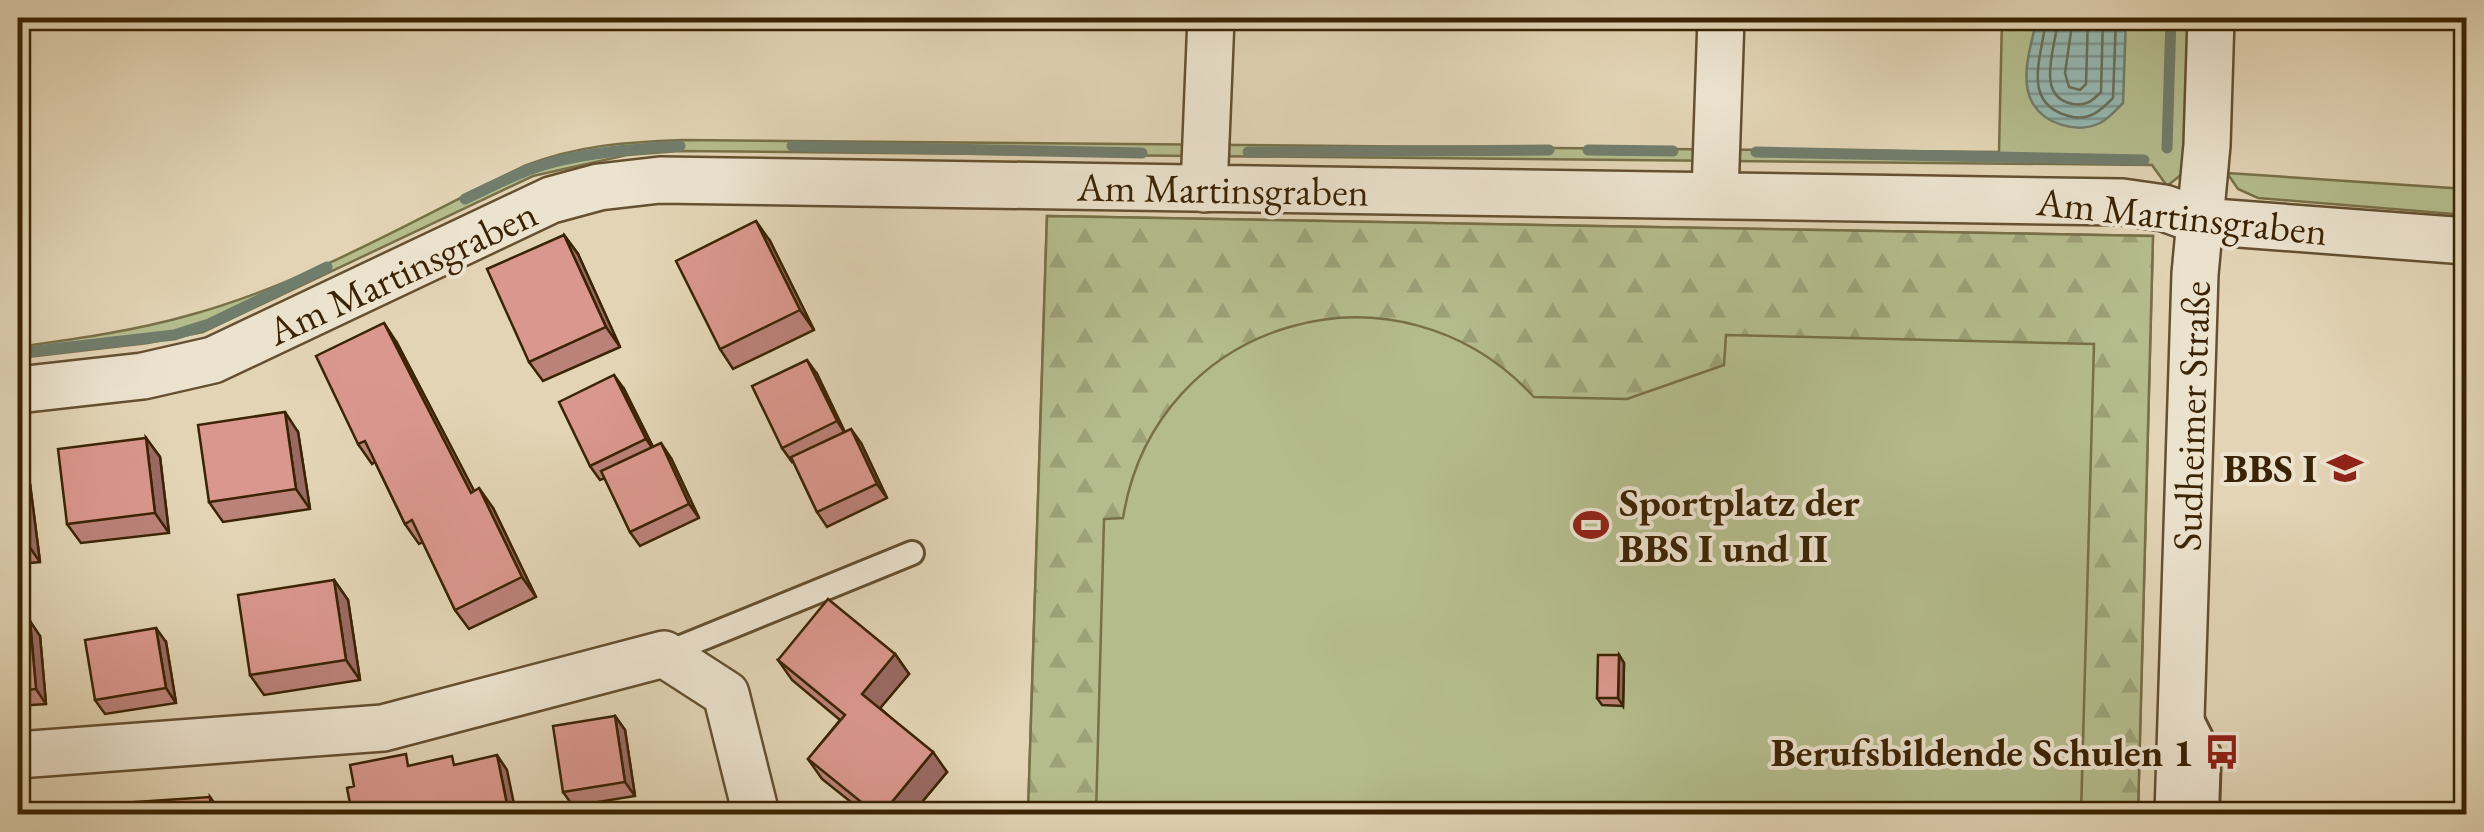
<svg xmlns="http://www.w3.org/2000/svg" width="2484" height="832" font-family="'EB Garamond',serif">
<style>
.green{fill:#b4bc8d;stroke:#787048;stroke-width:2.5}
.forest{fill:url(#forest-firs);stroke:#787048;stroke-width:2.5}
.water{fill:url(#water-rules);stroke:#717d6c;stroke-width:2.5}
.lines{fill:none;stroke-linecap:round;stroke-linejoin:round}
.shore{stroke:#686e5a;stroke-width:2.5}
.stream{stroke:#717d6c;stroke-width:11}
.lane-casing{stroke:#655030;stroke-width:28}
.street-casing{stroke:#655030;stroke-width:50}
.lane{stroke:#ece3cf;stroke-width:22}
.street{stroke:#ece3cf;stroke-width:45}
.wall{fill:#bb8279;stroke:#3b2404;stroke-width:2.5}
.shaded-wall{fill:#996a63;stroke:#3b2404;stroke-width:2.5}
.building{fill:#da978d;stroke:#3b2404;stroke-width:2.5}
.labels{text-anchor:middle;stroke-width:8;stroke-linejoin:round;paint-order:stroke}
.street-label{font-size:40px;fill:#3b2404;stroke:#ece3cf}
.poi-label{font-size:40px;font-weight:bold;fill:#3b2404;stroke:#ece3cf;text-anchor:end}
</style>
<defs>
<pattern id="forest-firs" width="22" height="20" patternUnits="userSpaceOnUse" patternTransform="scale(2.5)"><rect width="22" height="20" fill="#b4bc8d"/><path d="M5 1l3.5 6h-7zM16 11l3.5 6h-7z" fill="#9ca178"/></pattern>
<pattern id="water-rules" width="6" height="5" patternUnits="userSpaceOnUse" patternTransform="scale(2.5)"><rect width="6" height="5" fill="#95b8b1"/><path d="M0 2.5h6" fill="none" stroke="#7b958e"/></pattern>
</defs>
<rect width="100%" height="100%" fill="#e2d4b5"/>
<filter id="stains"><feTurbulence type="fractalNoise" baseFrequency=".002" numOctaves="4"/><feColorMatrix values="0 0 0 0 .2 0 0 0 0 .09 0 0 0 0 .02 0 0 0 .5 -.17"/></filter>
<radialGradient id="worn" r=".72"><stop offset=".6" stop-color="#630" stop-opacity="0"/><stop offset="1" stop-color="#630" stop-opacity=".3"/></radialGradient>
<!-- green -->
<path class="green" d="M 2002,18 L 2191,18 L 2187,163 L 2181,175 L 2167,186 L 2152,165 L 679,151 L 627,155 L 533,176 L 203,332 L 148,343 L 18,358 L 18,347 C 75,339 134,331 190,315 C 307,283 416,219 524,166 C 577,145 627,142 683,140 L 1999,152 Z
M 2227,173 L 2466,189 L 2466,215 L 2258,198 L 2238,189 Z
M 1047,216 L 2153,236 L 2138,814 L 1028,814 Z"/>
<!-- forest -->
<path class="forest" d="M 1047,216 L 2153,236 L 2138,814 L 2081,814 L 2094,344 L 1726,335 L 1724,365 L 1627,399 L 1534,397 C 1398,249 1155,318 1123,518 L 1104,519 L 1096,814 L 1028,814 Z"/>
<!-- water -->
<path class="water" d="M 2037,18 L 2126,18 L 2123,103 C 2116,110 2108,119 2100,123 C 2077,134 2044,124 2032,102 C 2019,78 2032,42 2037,18 Z"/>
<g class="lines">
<!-- shore -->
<path class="shore" d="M 2046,18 C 2043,55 2018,106 2073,117 C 2091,120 2101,110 2113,98 L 2116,18
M 2058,18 C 2057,44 2033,97 2073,104 C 2087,106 2092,101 2101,92 L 2103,18
M 2073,18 L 2065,73 L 2069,87 L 2080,90 L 2086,84 L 2088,18"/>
<!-- stream -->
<path class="stream" d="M 792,146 L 1142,153
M 2167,148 L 2171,18
M 1588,150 L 1673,151
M 1248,152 L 1549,150
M 1756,152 L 2144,160
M 465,199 C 487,189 509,177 531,169 C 579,152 629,150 680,146
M 18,353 L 174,335 L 209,324 L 327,267"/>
<defs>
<path id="lane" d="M 664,654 L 912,553
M 2189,713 L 2209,753 L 2207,814"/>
<path id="street" d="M 1204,189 L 1211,18
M 1715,194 L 1721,18
M 18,390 L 143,376 L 213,360 L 551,200 L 599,187 L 660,180 L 2122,202 L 2164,208 L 2200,221 L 2466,241
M 18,755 L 383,728 L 664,654 L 726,694 L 756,814
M 2178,814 L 2195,274 L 2207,145 L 2211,18"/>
</defs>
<!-- lane casing -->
<use href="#lane" class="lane-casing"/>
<!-- street casing -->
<use href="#street" class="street-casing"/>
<!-- lane -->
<use href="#lane" class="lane"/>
<!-- street -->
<use href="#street" class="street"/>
</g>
<!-- wall -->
<path class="wall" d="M 564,235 L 578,254 L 620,347 L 543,381 L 529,362 Z
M 770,241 L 814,330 L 733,369 L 720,349 Z
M 397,343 L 474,491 L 493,508 L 536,597 L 469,629 L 455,610 L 423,542 L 419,544 L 405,524 L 375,462 L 372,464 L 358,444 Z
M 817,374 L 845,432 L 861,443 L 887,498 L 827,527 L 817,512 L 793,461 L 792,462 L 782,448 Z
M 624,389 L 653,447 L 671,458 L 699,518 L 640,546 L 630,532 L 605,478 L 600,480 L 590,466 Z
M 298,432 L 310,509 L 223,522 L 209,502 Z
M 146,438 L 160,457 L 169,533 L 81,543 L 67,524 Z
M 18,465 L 30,484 L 40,562 L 18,564 Z
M 334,580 L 348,600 L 360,680 L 264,695 L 250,675 Z
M 18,623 L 40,636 L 46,704 L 18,706 Z
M 166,642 L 176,703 L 105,714 L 95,700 Z
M 895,654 L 909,674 L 880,708 L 947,772 L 912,814 L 866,814 L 822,779 L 808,759 L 840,720 L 792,680 L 778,660 Z
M 1619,655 L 1624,663 L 1623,706 L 1602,705 L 1597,698 Z
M 615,716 L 625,730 L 635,796 L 573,806 L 563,792 Z"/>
<!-- shaded-wall -->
<path class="shaded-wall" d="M 756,221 L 770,241 L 814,330 L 800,310 Z
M 564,235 L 578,254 L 620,347 L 606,327 Z
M 384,323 L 397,343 L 485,512 L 471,493 Z
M 807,360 L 817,374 L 846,435 L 837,421 Z
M 614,375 L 624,389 L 656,453 L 646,439 Z
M 285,412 L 298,432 L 310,509 L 296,489 Z
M 851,429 L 861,443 L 887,498 L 877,484 Z
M 146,438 L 160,457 L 169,533 L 155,513 Z
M 661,443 L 671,458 L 699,518 L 689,504 Z
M 18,465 L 30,484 L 40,562 L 26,542 Z
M 479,488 L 493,508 L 536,597 L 522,577 Z
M 334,580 L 348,600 L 360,680 L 346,660 Z
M 30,621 L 40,636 L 46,704 L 36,689 Z
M 156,628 L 166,642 L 176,703 L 166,688 Z
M 895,654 L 909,674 L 876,713 L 862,694 Z
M 1619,655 L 1624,663 L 1623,706 L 1618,698 Z
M 615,716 L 625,730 L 635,796 L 625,782 Z
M 933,752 L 947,772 L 912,814 L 882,814 Z
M 497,755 L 507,770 L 516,814 L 509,814 Z
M 210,797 L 220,811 L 220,814 L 211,814 Z"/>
<!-- building -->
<path class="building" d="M 756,221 L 800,310 L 720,349 L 676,261 Z
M 564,235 L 606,327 L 529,362 L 487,269 Z
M 384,323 L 471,493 L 479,488 L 522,577 L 455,610 L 412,520 L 405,524 L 365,441 L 358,444 L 316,356 Z
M 807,360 L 837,421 L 782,448 L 752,386 Z
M 614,375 L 646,439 L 590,466 L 559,402 Z
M 285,412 L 296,489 L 209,502 L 198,425 Z
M 851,429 L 877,484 L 817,512 L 791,457 Z
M 146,438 L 155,513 L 67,524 L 58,449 Z
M 661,443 L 689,504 L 630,532 L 601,471 Z
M 18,472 L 26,542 L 18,543 Z
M 334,580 L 346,660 L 250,675 L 238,595 Z
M 828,599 L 895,654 L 862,694 L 933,752 L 882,814 L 876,814 L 808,759 L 845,715 L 778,660 Z
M 30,621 L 36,689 L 18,691 L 18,623 Z
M 156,628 L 166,688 L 95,700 L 85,640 Z
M 1598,655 L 1619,655 L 1618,698 L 1597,698 Z
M 615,716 L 625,782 L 563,792 L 553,726 Z
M 406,754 L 408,766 L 452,756 L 454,765 L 497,755 L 509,814 L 352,814 L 347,788 L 354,786 L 350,765 Z
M 210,797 L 211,814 L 107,814 L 106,804 Z"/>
<!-- icons -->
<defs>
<symbol id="school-bare" viewBox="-9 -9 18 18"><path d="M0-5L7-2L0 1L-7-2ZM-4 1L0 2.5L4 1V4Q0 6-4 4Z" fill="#8f2418" stroke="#ece3cf" stroke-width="2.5" paint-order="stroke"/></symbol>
<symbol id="stadium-bare" viewBox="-9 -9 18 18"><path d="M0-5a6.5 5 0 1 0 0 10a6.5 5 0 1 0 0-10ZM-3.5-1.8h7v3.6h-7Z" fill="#8f2418" stroke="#ece3cf" stroke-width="2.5" paint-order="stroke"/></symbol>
<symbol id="bus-bare" viewBox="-9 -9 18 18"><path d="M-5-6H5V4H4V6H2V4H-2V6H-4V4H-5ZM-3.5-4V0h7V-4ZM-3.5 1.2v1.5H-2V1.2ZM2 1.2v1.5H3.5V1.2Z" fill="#8f2418" stroke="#ece3cf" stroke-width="2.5" paint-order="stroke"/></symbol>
</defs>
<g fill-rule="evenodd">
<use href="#school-bare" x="2320" y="443" width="50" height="50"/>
<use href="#stadium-bare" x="1566" y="500" width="50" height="50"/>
<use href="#bus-bare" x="2197" y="727" width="50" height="50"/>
</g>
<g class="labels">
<!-- street labels -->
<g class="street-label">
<text transform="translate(1223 189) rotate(1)" y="14">Am Martinsgraben</text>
<text transform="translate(2182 216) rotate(6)" y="14">Am Martinsgraben</text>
<text transform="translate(402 272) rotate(-25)" y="14">Am Martinsgraben</text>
<text transform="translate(2191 416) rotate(-88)" y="14">Sudheimer Straße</text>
</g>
<!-- poi labels -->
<g class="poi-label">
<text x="2317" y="482">BBS I</text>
<text x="1619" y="516" text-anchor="start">Sportplatz der<tspan x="1619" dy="46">BBS I und II</tspan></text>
<text x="2194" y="766">Berufsbildende Schulen 1</text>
</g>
</g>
<!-- margin -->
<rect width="2484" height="832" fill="none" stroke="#e2d4b5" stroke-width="60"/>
<rect x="20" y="20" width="2444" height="792" fill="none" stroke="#3b2404" stroke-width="5"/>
<rect x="30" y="30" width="2424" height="772" fill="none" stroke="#3b2404" stroke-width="2.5"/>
<rect width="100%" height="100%" filter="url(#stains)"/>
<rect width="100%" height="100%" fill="url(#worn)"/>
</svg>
